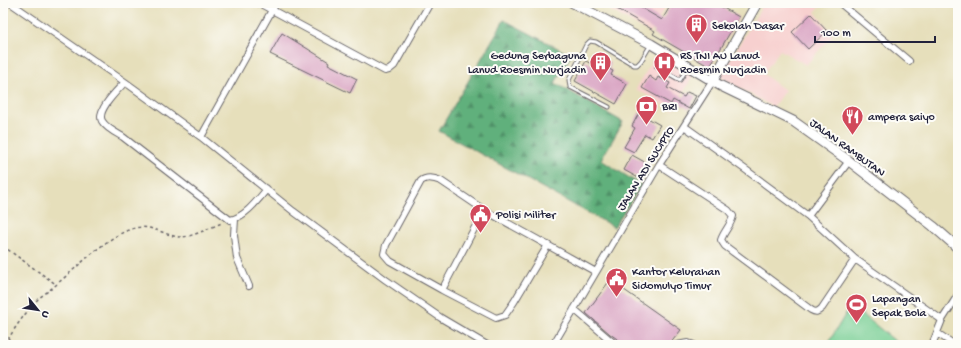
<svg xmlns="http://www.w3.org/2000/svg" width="961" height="348" font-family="'Gochi Hand',sans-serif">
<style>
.built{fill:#f7d0cf}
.green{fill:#75cd92;stroke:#4c7866}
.forest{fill:url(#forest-firs);stroke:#41695c}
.building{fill:#daa6c4}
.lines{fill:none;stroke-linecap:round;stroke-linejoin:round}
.lane-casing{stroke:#676468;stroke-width:5}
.street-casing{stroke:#676468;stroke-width:8}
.secondary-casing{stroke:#676468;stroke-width:11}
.path{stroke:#676468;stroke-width:1.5;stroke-dasharray:3 3;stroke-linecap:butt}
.lane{stroke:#fff;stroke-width:3}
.street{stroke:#fff;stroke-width:6}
.secondary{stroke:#fff;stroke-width:9}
.labels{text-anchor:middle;stroke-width:4;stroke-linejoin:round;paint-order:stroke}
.poi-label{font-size:12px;fill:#22223b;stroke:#fdfcf7;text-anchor:start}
.street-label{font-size:12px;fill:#22223b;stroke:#fdfcf7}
</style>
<defs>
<pattern id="forest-firs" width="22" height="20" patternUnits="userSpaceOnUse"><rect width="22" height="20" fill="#60b07c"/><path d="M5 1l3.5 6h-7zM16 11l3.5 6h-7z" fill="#4f8f67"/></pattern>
</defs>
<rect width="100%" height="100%" fill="#fdfcf7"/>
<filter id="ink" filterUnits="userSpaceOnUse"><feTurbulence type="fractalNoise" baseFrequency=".025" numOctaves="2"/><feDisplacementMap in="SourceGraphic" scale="8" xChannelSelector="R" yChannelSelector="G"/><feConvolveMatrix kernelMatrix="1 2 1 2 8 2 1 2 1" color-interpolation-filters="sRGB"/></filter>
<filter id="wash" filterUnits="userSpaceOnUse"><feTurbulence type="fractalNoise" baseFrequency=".012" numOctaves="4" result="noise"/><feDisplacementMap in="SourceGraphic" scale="16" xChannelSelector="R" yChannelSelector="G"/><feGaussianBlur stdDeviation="0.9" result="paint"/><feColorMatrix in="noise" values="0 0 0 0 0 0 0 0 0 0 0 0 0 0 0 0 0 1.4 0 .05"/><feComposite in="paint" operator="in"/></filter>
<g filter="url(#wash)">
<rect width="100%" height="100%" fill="#e6dfbb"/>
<!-- built -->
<path class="built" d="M 615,3 L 668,3 L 650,33 L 610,10 Z
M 764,3 L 823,3 L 815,12 L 833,35 L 806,65 L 780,50 L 763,74 L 785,90 L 773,107 L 720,77 Z
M 656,55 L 693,76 L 673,110 L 636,89 Z"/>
<!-- green -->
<path class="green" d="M 851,305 L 900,345 L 827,345 Z"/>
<!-- forest -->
<path class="forest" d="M 504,20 L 571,55 L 555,83 L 623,122 L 601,160 L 641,185 L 614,227 L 439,131 Z"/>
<g id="blocks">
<!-- building -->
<path class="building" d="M 618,3 L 633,3 L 662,20 L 672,3 L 715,3 L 739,17 L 710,67 L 653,34 L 655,31 L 615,8 Z
M 811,14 L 827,31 L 808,49 L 792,32 Z
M 282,33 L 329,62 L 328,64 L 357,79 L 350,93 L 270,54 Z
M 604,59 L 611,63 L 609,69 L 613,71 L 611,75 L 627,84 L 616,104 L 575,81 L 586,61 L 595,66 L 597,62 L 601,64 Z
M 649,76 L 656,81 L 658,77 L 670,83 L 667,88 L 684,97 L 687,92 L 696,96 L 689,109 L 673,100 L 671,104 L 642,88 Z
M 639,113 L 660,125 L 652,138 L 645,134 L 634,152 L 624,147 L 635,128 L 632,126 Z
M 632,155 L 650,165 L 642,180 L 624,170 Z
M 610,280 L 681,330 L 669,345 L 626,345 L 610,334 L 586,313 Z"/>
</g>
</g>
<g filter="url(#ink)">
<use href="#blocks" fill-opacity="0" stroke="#676468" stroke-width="1"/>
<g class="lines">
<defs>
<path id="lane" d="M 657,67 L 680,80 L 688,67
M 609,107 L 570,87 L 569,80 L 586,45 L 590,41 L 596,42 L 634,65 L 637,65 L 641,61 L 650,46"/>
<path id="street" d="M 259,3 L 385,71 L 389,70 L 394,66 L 430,3
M 840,3 L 909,61
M 12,4 L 125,82 L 201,137 L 293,211 L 386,280 L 441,318 L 487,345
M 125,82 C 118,90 96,110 102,121 C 106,128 116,133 123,137 L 230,220 C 245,217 257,201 267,189
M 684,126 L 746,170 L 808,216 L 855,259 L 942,320
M 201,137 L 276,3
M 659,165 L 728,210 L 733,216 C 731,225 724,231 721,240 L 725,246 L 811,310 C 816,313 818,312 822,308 L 855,259
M 808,216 L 849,161
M 235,219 L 234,235 L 237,258 L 249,286
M 548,245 L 514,302 L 505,315 L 496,318 L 442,290 L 390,261 L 384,254 L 386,245 L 421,181 C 427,176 434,178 441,181 L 484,210 L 596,272
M 442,290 L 484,210
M 574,309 L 616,345
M 937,333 L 955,345
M 553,345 L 659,165 L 712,82
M 677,345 L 688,343 L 694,345
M 932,345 L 942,320 L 958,295"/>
<path id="secondary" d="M 573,3 L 651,44 L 721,86 L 793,121 L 849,161 L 933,226 L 958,248
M 712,82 L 757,3"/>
</defs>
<!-- lane casing -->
<use href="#lane" class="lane-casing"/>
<!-- street casing -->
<use href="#street" class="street-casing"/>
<!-- secondary casing -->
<use href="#secondary" class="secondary-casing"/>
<!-- path -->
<path class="path" d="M 3,246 L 57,285
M 5,345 C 14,328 26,312 39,298 C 45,293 52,289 58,283 C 79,266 109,234 135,228 C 150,224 164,235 179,237 C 191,238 211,227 222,223"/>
<!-- lane -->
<use href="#lane" class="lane"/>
<!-- street -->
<use href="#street" class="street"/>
<!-- secondary -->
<use href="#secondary" class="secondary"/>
</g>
</g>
<!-- icons -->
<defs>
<symbol id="building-pin" viewBox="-11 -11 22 30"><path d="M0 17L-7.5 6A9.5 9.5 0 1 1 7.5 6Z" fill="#d1495b" stroke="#fdfcf7"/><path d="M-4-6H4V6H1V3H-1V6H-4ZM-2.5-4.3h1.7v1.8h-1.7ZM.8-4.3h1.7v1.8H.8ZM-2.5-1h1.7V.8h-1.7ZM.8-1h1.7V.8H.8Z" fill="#fff"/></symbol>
<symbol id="hospital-pin" viewBox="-11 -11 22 30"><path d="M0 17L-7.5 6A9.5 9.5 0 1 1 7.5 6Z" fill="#d1495b" stroke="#fdfcf7"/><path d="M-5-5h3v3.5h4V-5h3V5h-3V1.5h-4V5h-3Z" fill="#fff"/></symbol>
<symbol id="bank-pin" viewBox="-11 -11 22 30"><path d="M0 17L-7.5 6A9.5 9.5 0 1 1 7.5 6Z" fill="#d1495b" stroke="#fdfcf7"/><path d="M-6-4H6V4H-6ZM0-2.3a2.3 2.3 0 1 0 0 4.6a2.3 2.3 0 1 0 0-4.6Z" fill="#fff"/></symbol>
<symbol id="restaurant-pin" viewBox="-11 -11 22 30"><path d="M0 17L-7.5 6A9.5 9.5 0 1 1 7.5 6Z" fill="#d1495b" stroke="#fdfcf7"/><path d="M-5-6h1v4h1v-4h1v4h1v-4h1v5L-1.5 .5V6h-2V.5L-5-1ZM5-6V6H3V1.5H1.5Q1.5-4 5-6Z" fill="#fff"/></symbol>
<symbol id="civic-pin" viewBox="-11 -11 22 30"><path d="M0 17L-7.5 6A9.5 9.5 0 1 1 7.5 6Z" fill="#d1495b" stroke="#fdfcf7"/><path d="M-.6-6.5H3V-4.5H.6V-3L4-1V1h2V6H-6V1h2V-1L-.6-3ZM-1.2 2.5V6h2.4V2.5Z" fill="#fff"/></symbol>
<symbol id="stadium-pin" viewBox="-11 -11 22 30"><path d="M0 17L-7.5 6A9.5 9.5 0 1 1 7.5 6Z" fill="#d1495b" stroke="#fdfcf7"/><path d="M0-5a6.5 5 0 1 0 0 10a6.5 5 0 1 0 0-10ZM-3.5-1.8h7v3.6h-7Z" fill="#fff"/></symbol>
</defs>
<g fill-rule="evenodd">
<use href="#building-pin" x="684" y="12" width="25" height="34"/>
<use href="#building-pin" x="588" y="50" width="25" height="34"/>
<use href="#hospital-pin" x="652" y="50" width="25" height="34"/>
<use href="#bank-pin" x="634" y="94" width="25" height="34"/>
<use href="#restaurant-pin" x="840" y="104" width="25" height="34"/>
<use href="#civic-pin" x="468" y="202" width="25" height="34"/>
<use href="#civic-pin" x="604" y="266" width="25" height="34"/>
<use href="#stadium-pin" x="844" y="292" width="25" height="34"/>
</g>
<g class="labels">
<!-- poi labels -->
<g class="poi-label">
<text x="712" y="29">Sekolah Dasar</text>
<text x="586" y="59" text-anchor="end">Gedung Serbaguna<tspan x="586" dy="14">Lanud Roesmin Nurjadin</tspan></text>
<text x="680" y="59">RS TNI AU Lanud<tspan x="680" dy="14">Roesmin Nurjadin</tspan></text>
<text x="662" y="110">BRI</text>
<text x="868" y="120">ampera saiyo</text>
<text x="496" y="218">Polisi Militer</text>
<text x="632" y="275">Kantor Kelurahan<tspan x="632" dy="14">Sidomulyo Timur</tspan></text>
<text x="872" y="302">Lapangan<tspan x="872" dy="14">Sepak Bola</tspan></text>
</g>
<!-- street labels -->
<g class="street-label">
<text transform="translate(848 147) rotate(36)" y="4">JALAN RAMBUTAN</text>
<text transform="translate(645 168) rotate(-58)" y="4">JALAN ADI SUCIPTO</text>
</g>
</g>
<!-- margin -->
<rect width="961" height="348" fill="none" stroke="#fdfcf7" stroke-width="16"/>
<!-- north arrow -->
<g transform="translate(38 310) rotate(120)" stroke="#fdfcf7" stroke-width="3" paint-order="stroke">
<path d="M0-3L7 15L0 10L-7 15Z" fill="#22223b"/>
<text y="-6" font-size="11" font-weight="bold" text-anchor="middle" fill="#22223b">U</text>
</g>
<!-- scale -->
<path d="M815 36v6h120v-6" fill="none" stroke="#22223b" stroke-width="2"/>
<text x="821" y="36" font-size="12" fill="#22223b" stroke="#fdfcf7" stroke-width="3" paint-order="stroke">100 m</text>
</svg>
